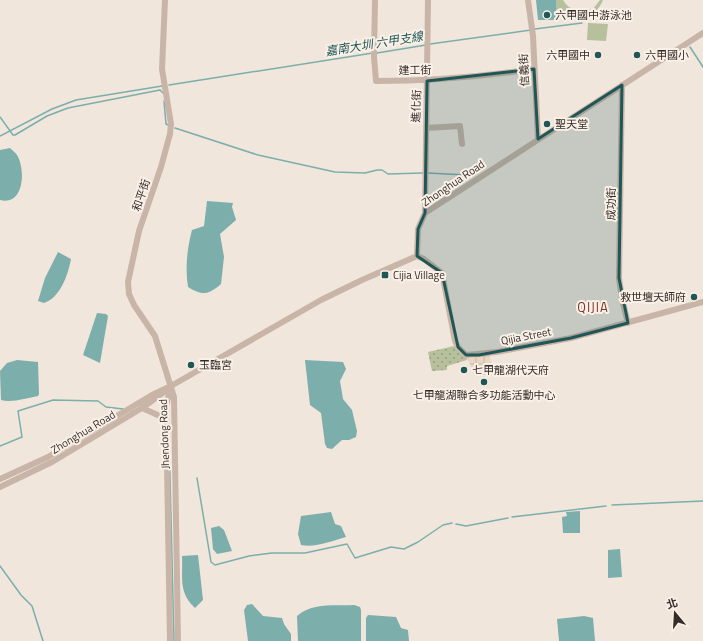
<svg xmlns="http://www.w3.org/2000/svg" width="703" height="641" font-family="'Titillium Web','Noto Sans TC',sans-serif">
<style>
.park{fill:url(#park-dots)}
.pitch{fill:#b7c09c}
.plaza{fill:url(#plaza-grid)}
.water{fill:#7caeac}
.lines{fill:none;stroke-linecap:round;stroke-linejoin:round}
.stream{stroke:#7caeac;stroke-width:1.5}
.minor{stroke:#c9b5a8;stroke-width:6}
.marked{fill:#1f5756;fill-opacity:0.2;stroke:#1f5756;stroke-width:3;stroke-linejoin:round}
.poi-dot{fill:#1f5756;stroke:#f9f0e8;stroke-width:1.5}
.labels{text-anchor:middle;stroke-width:4;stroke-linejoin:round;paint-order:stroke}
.poi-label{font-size:11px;fill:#362c28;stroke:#f9f0e8;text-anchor:start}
.street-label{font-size:11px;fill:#362c28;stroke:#f9f0e8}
.water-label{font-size:12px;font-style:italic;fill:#1f5756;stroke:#f9f0e8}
.quarter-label{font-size:13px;letter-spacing:1px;fill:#833323;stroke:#f9f0e8}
</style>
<defs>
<pattern id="park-dots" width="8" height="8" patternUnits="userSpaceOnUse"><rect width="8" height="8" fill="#b7c09c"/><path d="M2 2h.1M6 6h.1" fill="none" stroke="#969c7f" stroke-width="1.8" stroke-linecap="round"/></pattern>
<pattern id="plaza-grid" width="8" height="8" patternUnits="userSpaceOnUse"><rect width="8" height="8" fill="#e9d6c3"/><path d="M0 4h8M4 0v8" fill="none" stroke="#c8b8a8"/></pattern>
</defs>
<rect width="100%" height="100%" fill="#f1e6dc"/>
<!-- park -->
<path class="park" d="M 454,346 L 457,350 L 466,355 L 467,360 L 447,366 L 447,370 L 432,371 L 428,352 Z"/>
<!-- pitch -->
<path class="pitch" d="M 556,0 L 563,0 C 570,12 581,12 593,9 L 600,0 L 603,0 C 599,11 587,21 575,16 C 567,14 564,9 556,10 Z
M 588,23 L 608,24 L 606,41 L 587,40 Z"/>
<!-- plaza -->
<path class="plaza" d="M 489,353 L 494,374 L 475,376 L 466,355 Z"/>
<!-- water -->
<path class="water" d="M 536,0 L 556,0 L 556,20 L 538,20 Z
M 10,148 C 12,150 15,152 17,155 C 26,170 24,206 0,200 L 0,150 Z
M 207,201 L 233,203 L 232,207 L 236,220 L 220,234 L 224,257 L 221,284 C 208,295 203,296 188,287 C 185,268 187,249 192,230 L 204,226 Z
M 58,252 L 71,259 C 68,275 60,298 44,303 L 38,301 L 45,278 Z
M 97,313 L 106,314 L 108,316 L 100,363 L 83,355 Z
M 17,360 L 38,362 L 39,394 L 38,396 C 27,398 12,403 1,400 L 0,371 L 7,363 Z
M 305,360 L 343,362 L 346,369 L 340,381 L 343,399 L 352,410 L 357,431 L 356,437 L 349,440 L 342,440 L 332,449 L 327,448 L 325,444 L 321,413 L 310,405 Z
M 580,511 L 580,533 L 563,533 L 562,517 L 567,516 L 566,512 Z
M 331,512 L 335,524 L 341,526 L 346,537 C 332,541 315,548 301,545 L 298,534 L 301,516 Z
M 219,526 L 224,530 L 232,551 L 217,554 L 213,549 L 211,528 Z
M 620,549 L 622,577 L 608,578 L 608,550 Z
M 198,555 L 203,600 L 195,608 C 178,592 183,578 182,556 Z
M 252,604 L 263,616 L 282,618 L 284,624 L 291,634 L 291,641 L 248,641 L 244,610 L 247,605 Z
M 354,605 L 360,607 L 361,610 L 361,641 L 298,641 L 297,616 C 312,602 335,606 354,605 Z
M 368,615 L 396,617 L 401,628 L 408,630 L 409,641 L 366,641 L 366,618 Z
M 584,616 L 593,618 L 595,641 L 559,641 L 557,619 Z"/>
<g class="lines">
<!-- stream -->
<path class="stream" d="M 535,29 L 582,23
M 430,44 L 531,30
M 690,47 L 703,67
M 377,53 L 426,45
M 169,85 L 373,53
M 164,101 L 166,124 L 168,125
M 0,117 L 13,135 L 15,135 L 47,116 L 68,108 L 160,90 L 163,93
M 175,128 L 258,155 L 335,172 L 365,173 L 377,170 L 382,170 L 388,174 L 423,173
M 0,136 L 52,109 L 76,100 L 162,86
M 427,173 L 467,175
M 169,436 L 174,641
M 0,446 L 22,437 L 18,411 L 53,400 L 98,401 L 106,407 L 123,409
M 197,478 L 211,562 L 215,565 L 249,556 L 272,553 L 305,553 L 347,544 L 355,558 L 391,547 L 404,549 L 418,542 L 443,525 L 452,523
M 612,505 L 703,501
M 512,517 L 606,506
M 456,524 L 466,526 L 508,518
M 0,566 L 21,595 L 32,606 L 43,641"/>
<!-- minor -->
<path class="minor" d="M 165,0 L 162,69 L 171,124 L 170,134 L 161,167 L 139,231 L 128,282 L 129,294 L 134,305 L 155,336 L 174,397 L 178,641
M 375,0 L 374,57 L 376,81 C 431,81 480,77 534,69
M 528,0 L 533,36 L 538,139
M 622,85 L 619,278 L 622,299 L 628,323
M 426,128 L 460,126 L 462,144
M 425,213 L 428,0
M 417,256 L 418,229 L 425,213 L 703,33
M 417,256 L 424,259 L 442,273 L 455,341 L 458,347 L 466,355 L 497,352 L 571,338 L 703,302
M 142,408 L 160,416 L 165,425
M 0,479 L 48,457 L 152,395 L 171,386 L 321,300 L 362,280 L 417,256
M 0,487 L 52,462 L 142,408 L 164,392
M 170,641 L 166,406 L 171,386"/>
</g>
<!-- marked area -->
<path class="marked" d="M 534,69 L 538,139 L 622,85 L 619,278 L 628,323 L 571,338 L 479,355 L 466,355 L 458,347 L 442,273 L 417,256 L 418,229 L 425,213 L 427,81 Z"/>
<!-- markers -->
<g class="poi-dot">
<circle cx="547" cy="15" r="4"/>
<circle cx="598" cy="55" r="4"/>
<circle cx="637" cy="55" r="4"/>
<circle cx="547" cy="124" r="4"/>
<rect x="381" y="271" width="8" height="8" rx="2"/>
<circle cx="694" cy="297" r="4"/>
<circle cx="191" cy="365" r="4"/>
<circle cx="464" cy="370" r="4"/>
<circle cx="484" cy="382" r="4"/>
</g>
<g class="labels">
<!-- poi labels -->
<g class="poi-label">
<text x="555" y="19">六甲國中游泳池</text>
<text x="590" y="59" text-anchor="end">六甲國中</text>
<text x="645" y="59">六甲國小</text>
<text x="555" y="128">聖天堂</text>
<text x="393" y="279">Cijia Village</text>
<text x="686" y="301" text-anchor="end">救世壇天師府</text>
<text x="199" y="369">玉臨宮</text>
<text x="472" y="374">七甲龍湖代天府</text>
<text x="484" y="399" text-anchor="middle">七甲龍湖聯合多功能活動中心</text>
</g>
<!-- street labels -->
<g class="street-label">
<text transform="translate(415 70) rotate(-1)" y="4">建工街</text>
<text transform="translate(524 70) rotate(-93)" y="4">信義街</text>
<text transform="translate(416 106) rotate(-88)" y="4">進化街</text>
<text transform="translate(453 183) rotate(-34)" y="4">Zhonghua Road</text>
<text transform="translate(141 195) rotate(-71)" y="4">和平街</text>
<text transform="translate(611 204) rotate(-89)" y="4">成功街</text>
<text transform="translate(526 336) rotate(-11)" y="4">Qijia Street</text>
<text transform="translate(83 432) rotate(-31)" y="4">Zhonghua Road</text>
<text transform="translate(164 434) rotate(-92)" y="4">Jhendong Road</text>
</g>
<!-- water labels -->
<g class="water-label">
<text transform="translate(374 44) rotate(-9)" y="4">嘉南大圳 六甲支線</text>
</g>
<!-- quarter labels -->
<g class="quarter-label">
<text x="593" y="312">QIJIA</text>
</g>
</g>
<!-- north arrow -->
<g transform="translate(675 613) rotate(342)" stroke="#f9f0e8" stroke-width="3" paint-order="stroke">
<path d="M0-3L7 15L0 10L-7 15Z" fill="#362c28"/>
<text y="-6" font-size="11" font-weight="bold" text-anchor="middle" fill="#362c28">北</text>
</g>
</svg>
